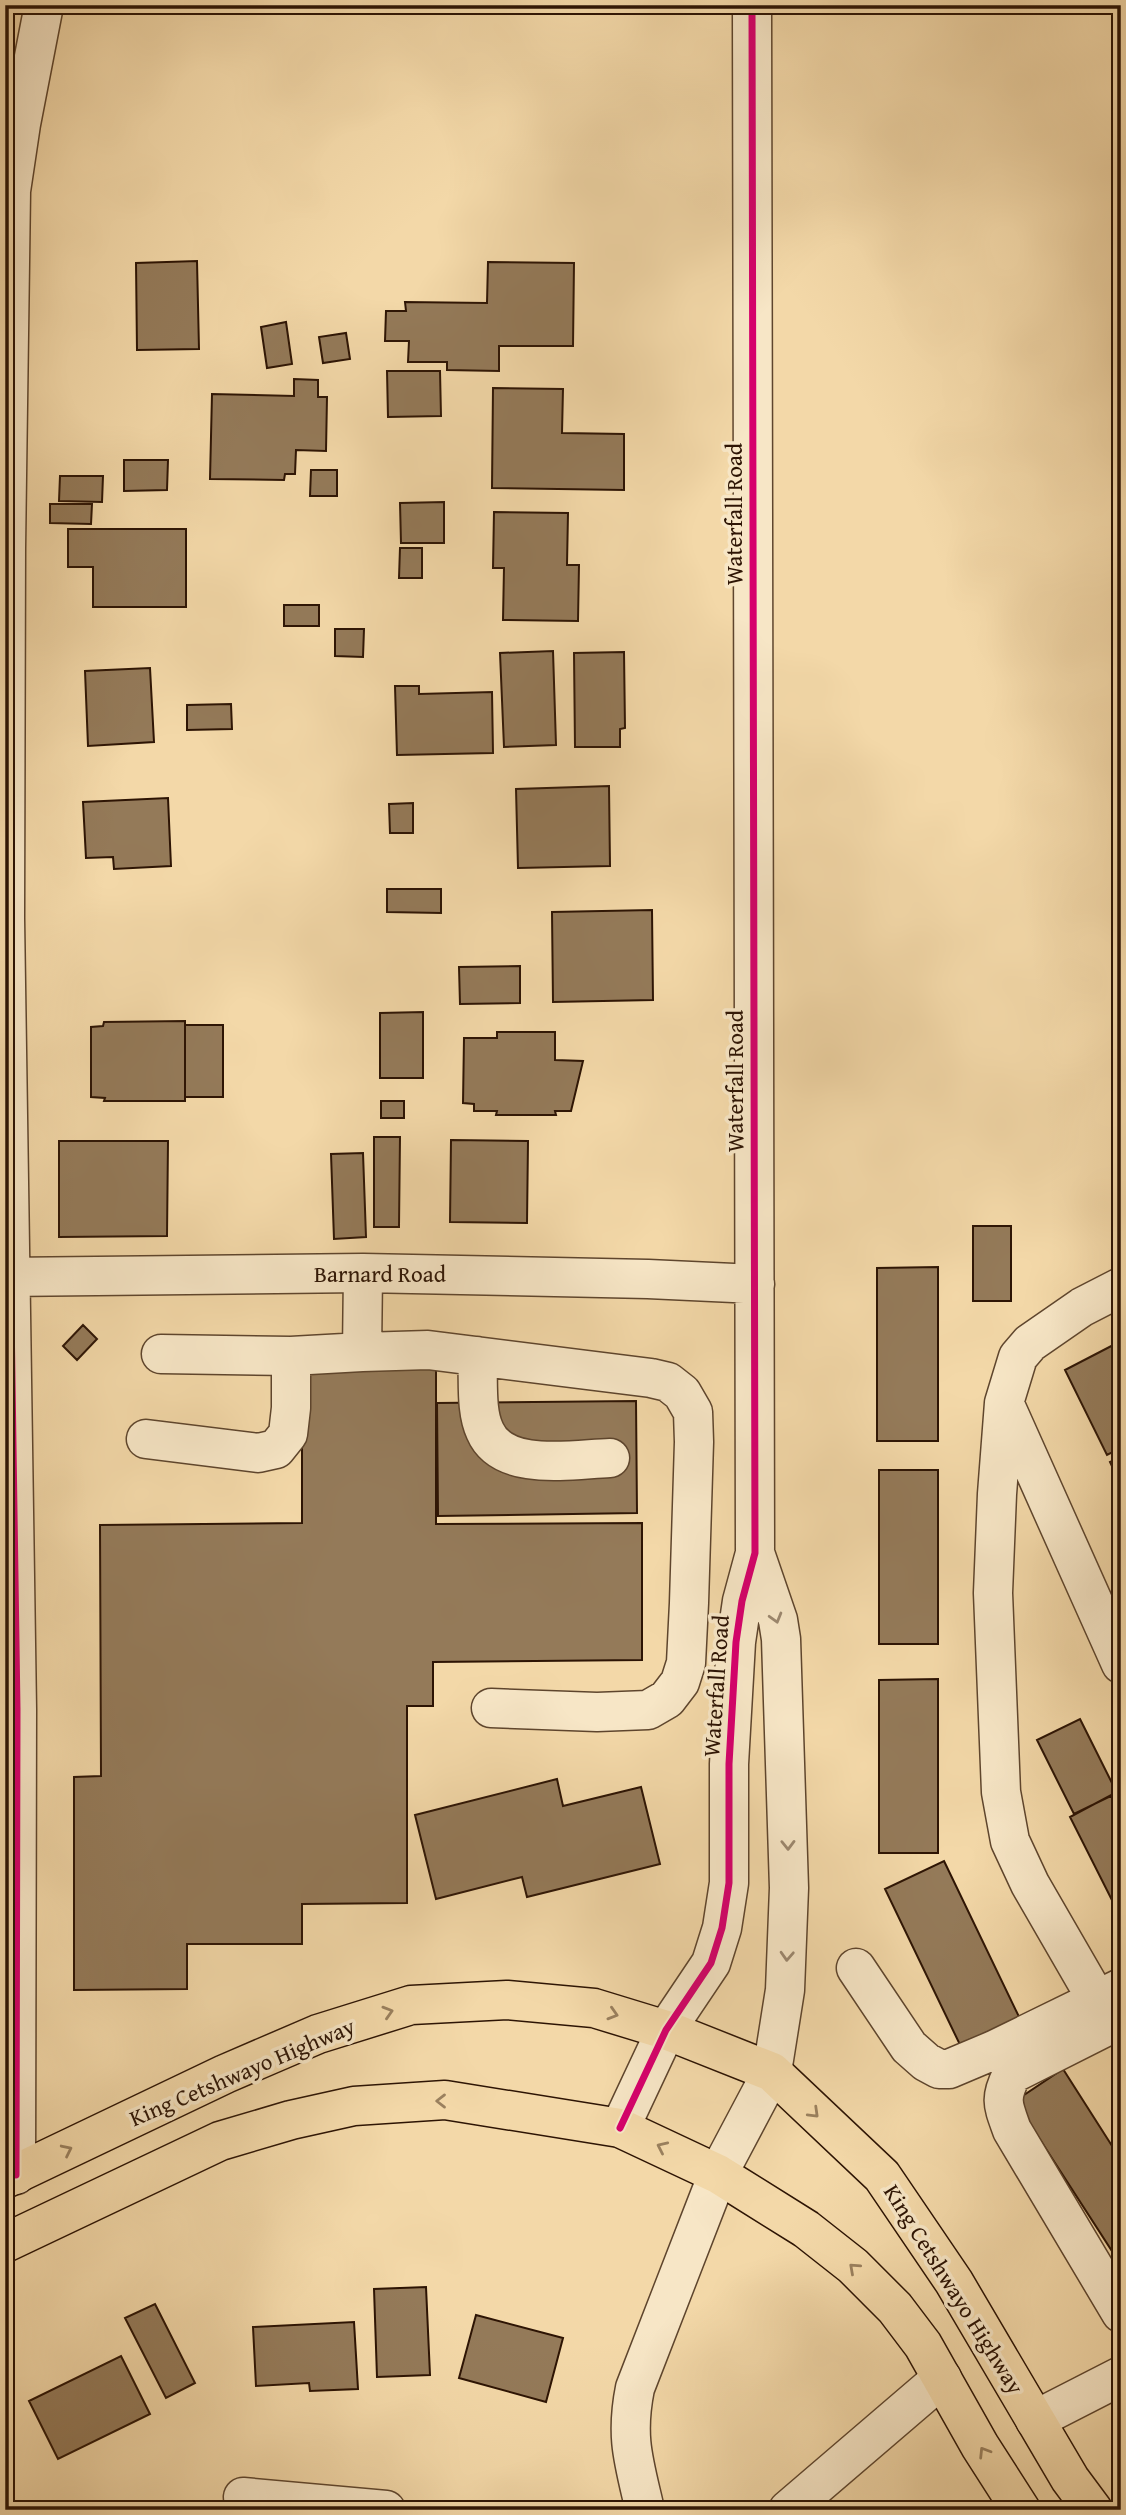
<svg xmlns="http://www.w3.org/2000/svg" width="1126" height="2515" font-family="'Gentium Book Plus',serif">
<style>
.building{fill:#947a59;stroke:#2d1404;stroke-width:2}
.lines{fill:none;stroke-linecap:round;stroke-linejoin:round}
.minor-casing{stroke:#5e452d;stroke-width:41}
.major-casing{stroke:#2d1404;stroke-width:41}
.minor{stroke:#f7e6c6;stroke-width:38}
.major{stroke:#f3d8a8;stroke-width:38}
.cycleway-casing{stroke:#f7e6c6;stroke-width:11}
.cycleway{stroke:#d6006c;stroke-width:7}
.oneway{stroke:#9c886f}
.oneway2{stroke:#9a805e}
.labels{text-anchor:middle;stroke-width:7;stroke-linejoin:round;paint-order:stroke}
.street-label{font-size:23px;fill:#2d1404;stroke:#f7e6c6}
</style>
<rect width="100%" height="100%" fill="#f3d8a8"/>
<filter id="stains"><feTurbulence type="fractalNoise" baseFrequency=".00286" numOctaves="4"/><feColorMatrix values="0 0 0 0 .2 0 0 0 0 .09 0 0 0 0 .02 0 0 0 .5 -.17"/></filter>
<radialGradient id="worn" r=".72"><stop offset=".6" stop-color="#630" stop-opacity="0"/><stop offset="1" stop-color="#630" stop-opacity=".3"/></radialGradient>
<!-- building -->
<path class="building" d="M 197,261 L 199,349 L 137,350 L 136,263 Z
M 488,262 L 574,263 L 573,346 L 499,346 L 499,371 L 447,370 L 447,362 L 408,362 L 409,341 L 385,341 L 386,311 L 406,311 L 405,302 L 487,303 Z
M 286,322 L 292,364 L 267,368 L 261,327 Z
M 346,333 L 350,359 L 323,363 L 319,337 Z
M 387,371 L 440,371 L 441,416 L 388,417 Z
M 294,379 L 318,380 L 318,397 L 327,397 L 326,451 L 296,450 L 295,474 L 285,474 L 284,480 L 210,479 L 212,394 L 294,396 Z
M 493,388 L 563,389 L 562,433 L 624,434 L 624,490 L 492,488 Z
M 124,460 L 168,460 L 167,490 L 124,491 Z
M 311,470 L 337,470 L 337,496 L 310,496 Z
M 60,476 L 103,476 L 102,502 L 59,501 Z
M 444,502 L 444,543 L 401,543 L 400,503 Z
M 50,504 L 92,504 L 91,524 L 50,523 Z
M 494,512 L 568,513 L 567,565 L 579,565 L 578,621 L 503,620 L 504,568 L 493,568 Z
M 68,529 L 186,529 L 186,607 L 93,607 L 93,567 L 68,567 Z
M 400,548 L 422,548 L 422,578 L 399,578 Z
M 284,605 L 319,605 L 319,626 L 284,626 Z
M 335,629 L 364,629 L 363,657 L 335,656 Z
M 553,651 L 556,745 L 504,747 L 500,653 Z
M 624,652 L 625,728 L 620,729 L 620,747 L 575,747 L 574,653 Z
M 150,668 L 154,742 L 88,746 L 85,671 Z
M 395,686 L 419,686 L 419,694 L 492,692 L 493,753 L 397,755 Z
M 231,704 L 232,729 L 187,730 L 187,705 Z
M 609,786 L 610,866 L 518,868 L 516,789 Z
M 168,798 L 171,866 L 114,869 L 113,857 L 86,858 L 83,802 Z
M 413,803 L 413,833 L 390,833 L 389,804 Z
M 387,889 L 441,889 L 441,913 L 387,912 Z
M 652,910 L 653,1000 L 553,1002 L 552,912 Z
M 520,966 L 520,1003 L 460,1004 L 459,967 Z
M 423,1012 L 423,1078 L 380,1078 L 380,1013 Z
M 185,1021 L 185,1101 L 104,1101 L 105,1098 L 91,1097 L 91,1027 L 103,1026 L 104,1022 Z
M 185,1025 L 223,1025 L 223,1097 L 185,1097 Z
M 497,1032 L 555,1032 L 555,1060 L 583,1061 L 571,1111 L 555,1111 L 556,1115 L 496,1115 L 497,1111 L 474,1111 L 474,1104 L 463,1103 L 464,1038 L 497,1038 Z
M 381,1101 L 404,1101 L 404,1118 L 381,1118 Z
M 374,1137 L 400,1137 L 399,1227 L 374,1227 Z
M 451,1140 L 528,1141 L 527,1223 L 450,1222 Z
M 59,1141 L 168,1141 L 167,1236 L 59,1237 Z
M 363,1153 L 366,1237 L 334,1239 L 331,1154 Z
M 973,1226 L 1011,1226 L 1011,1301 L 973,1301 Z
M 938,1267 L 938,1441 L 877,1441 L 877,1268 Z
M 83,1325 L 97,1339 L 77,1360 L 63,1346 Z
M 1121,1341 L 1121,1448 L 1107,1455 L 1065,1370 Z
M 436,1368 L 436,1524 L 642,1523 L 642,1660 L 433,1662 L 433,1706 L 407,1706 L 407,1903 L 302,1904 L 302,1944 L 187,1944 L 187,1989 L 74,1990 L 74,1777 L 101,1776 L 100,1525 L 302,1523 L 302,1369 Z
M 636,1401 L 637,1513 L 438,1516 L 437,1403 Z
M 1121,1457 L 1121,1485 L 1110,1462 Z
M 879,1470 L 938,1470 L 938,1644 L 879,1644 Z
M 938,1679 L 938,1853 L 879,1853 L 879,1680 Z
M 1080,1719 L 1117,1793 L 1074,1814 L 1037,1740 Z
M 557,1779 L 563,1806 L 641,1787 L 660,1864 L 527,1897 L 522,1877 L 436,1899 L 415,1815 Z
M 1111,1795 L 1121,1814 L 1121,1918 L 1070,1817 Z
M 944,1861 L 1022,2023 L 963,2051 L 885,1889 Z
M 1063,2069 L 1121,2160 L 1121,2265 L 1015,2101 Z
M 426,2287 L 430,2375 L 377,2377 L 374,2289 Z
M 155,2304 L 195,2383 L 166,2398 L 125,2318 Z
M 476,2315 L 563,2338 L 546,2402 L 459,2378 Z
M 354,2322 L 358,2389 L 310,2391 L 309,2383 L 256,2386 L 253,2327 Z
M 121,2356 L 150,2414 L 58,2459 L 29,2401 Z"/>
<g class="lines">
<defs>
<path id="minor" d="M 363,1273 L 362,1352 L 428,1350 L 651,1378 L 668,1382 L 682,1393 L 693,1412 L 694,1442 L 689,1603 L 686,1663 L 680,1682 L 667,1699 L 648,1710 L 597,1712 L 491,1708
M 5,1277 L 363,1273 L 648,1279 L 755,1284
M 161,1354 L 291,1356 L 362,1352
M 477,1356 C 479,1379 475,1410 485,1431 C 503,1473 574,1459 610,1458
M 1006,1407 L 1121,1664
M 146,1439 L 258,1453 L 276,1449 L 288,1434 L 291,1408 L 291,1356
M 856,1968 L 909,2047 L 926,2062 L 939,2069 L 949,2069 L 994,2050 L 1121,1988
M 1097,2000 L 1030,1884 L 1010,1841 L 1001,1792 L 993,1593 L 997,1494 L 1004,1403 L 1018,1357 L 1030,1343 L 1082,1307 L 1121,1287
M 1121,2019 L 1012,2074 C 999,2099 1003,2105 1012,2130 L 1121,2313
M 620,2128 L 666,2030 L 711,1963 L 722,1928 L 729,1883 L 729,1764 L 736,1642 L 742,1601 L 755,1553 L 752,5
M 16,2175 L 17,1709 L 5,918 L 6,548 L 11,191 L 21,124 L 44,5
M 1035,2420 L 1121,2376
M 243,2497 L 386,2510
M 645,2510 C 634,2462 625,2438 635,2388 L 718,2174 L 772,2072 L 785,1990 L 789,1888 L 781,1639 L 778,1620 L 755,1553
M 788,2510 L 942,2378"/>
<path id="major" d="M 5,2179 L 225,2074 L 318,2034 L 411,2005 L 507,2000 L 594,2008 L 666,2030 L 772,2072 L 882,2176 L 954,2282 L 1070,2479 L 1093,2510
M 5,2243 L 220,2141 L 291,2120 L 354,2106 L 445,2100 L 620,2128 L 718,2174 L 806,2229 L 853,2266 L 895,2308 L 923,2345 L 980,2446 L 1021,2510"/>
</defs>
<!-- minor casing -->
<use href="#minor" class="minor-casing"/>
<!-- major casing -->
<use href="#major" class="major-casing"/>
<!-- minor -->
<use href="#minor" class="minor"/>
<!-- major -->
<use href="#major" class="major"/>
<defs>
<path id="cycleway" d="M 6,548 L 5,918 L 17,1709 L 16,2175
M 620,2128 L 666,2030 L 711,1963 L 722,1928 L 729,1883 L 729,1764 L 736,1642 L 742,1601 L 755,1553 L 752,5"/>
</defs>
<!-- cycleway casing -->
<use href="#cycleway" class="cycleway-casing"/>
<!-- cycleway -->
<use href="#cycleway" class="cycleway"/>
</g>
<!-- one-way arrows -->
<defs><path id="oneway-chevron" d="M-2-3.5L2.5 0L-2 3.5" fill="none" stroke-width="1.6" stroke-linecap="round" stroke-linejoin="round" transform="scale(1.75)"/></defs>
<g class="oneway">
<use href="#oneway-chevron" transform="translate(776 1618) rotate(74)"/>
<use href="#oneway-chevron" transform="translate(788 1845) rotate(89)"/>
<use href="#oneway-chevron" transform="translate(787 1956) rotate(93)"/>
</g>
<g class="oneway2">
<use href="#oneway-chevron" transform="translate(388 2012) rotate(-17)"/>
<use href="#oneway-chevron" transform="translate(613 2014) rotate(17)"/>
<use href="#oneway-chevron" transform="translate(441 2101) rotate(-180)"/>
<use href="#oneway-chevron" transform="translate(814 2113) rotate(44)"/>
<use href="#oneway-chevron" transform="translate(662 2147) rotate(-155)"/>
<use href="#oneway-chevron" transform="translate(67 2150) rotate(-26)"/>
<use href="#oneway-chevron" transform="translate(854 2268) rotate(-138)"/>
<use href="#oneway-chevron" transform="translate(984 2452) rotate(-122)"/>
</g>
<g class="labels">
<!-- street labels -->
<g class="street-label">
<text transform="translate(734 514) rotate(-90)" y="8">Waterfall Road</text>
<text transform="translate(735 1081) rotate(-90)" y="8">Waterfall Road</text>
<text x="380" y="1282">Barnard Road</text>
<text transform="translate(716 1686) rotate(-86)" y="8">Waterfall Road</text>
<text transform="translate(242 2072) rotate(-23)" y="8">King Cetshwayo Highway</text>
<text transform="translate(954 2289) rotate(58)" y="8">King Cetshwayo Highway</text>
</g>
</g>
<!-- margin -->
<rect width="1126" height="2515" fill="none" stroke="#f3d8a8" stroke-width="28"/>
<rect x="7" y="7" width="1112" height="2501" fill="none" stroke="#2d1404" stroke-width="3.5"/>
<rect x="14" y="14" width="1098" height="2487" fill="none" stroke="#2d1404" stroke-width="2"/>
<rect width="100%" height="100%" filter="url(#stains)"/>
<rect width="100%" height="100%" fill="url(#worn)"/>
</svg>
